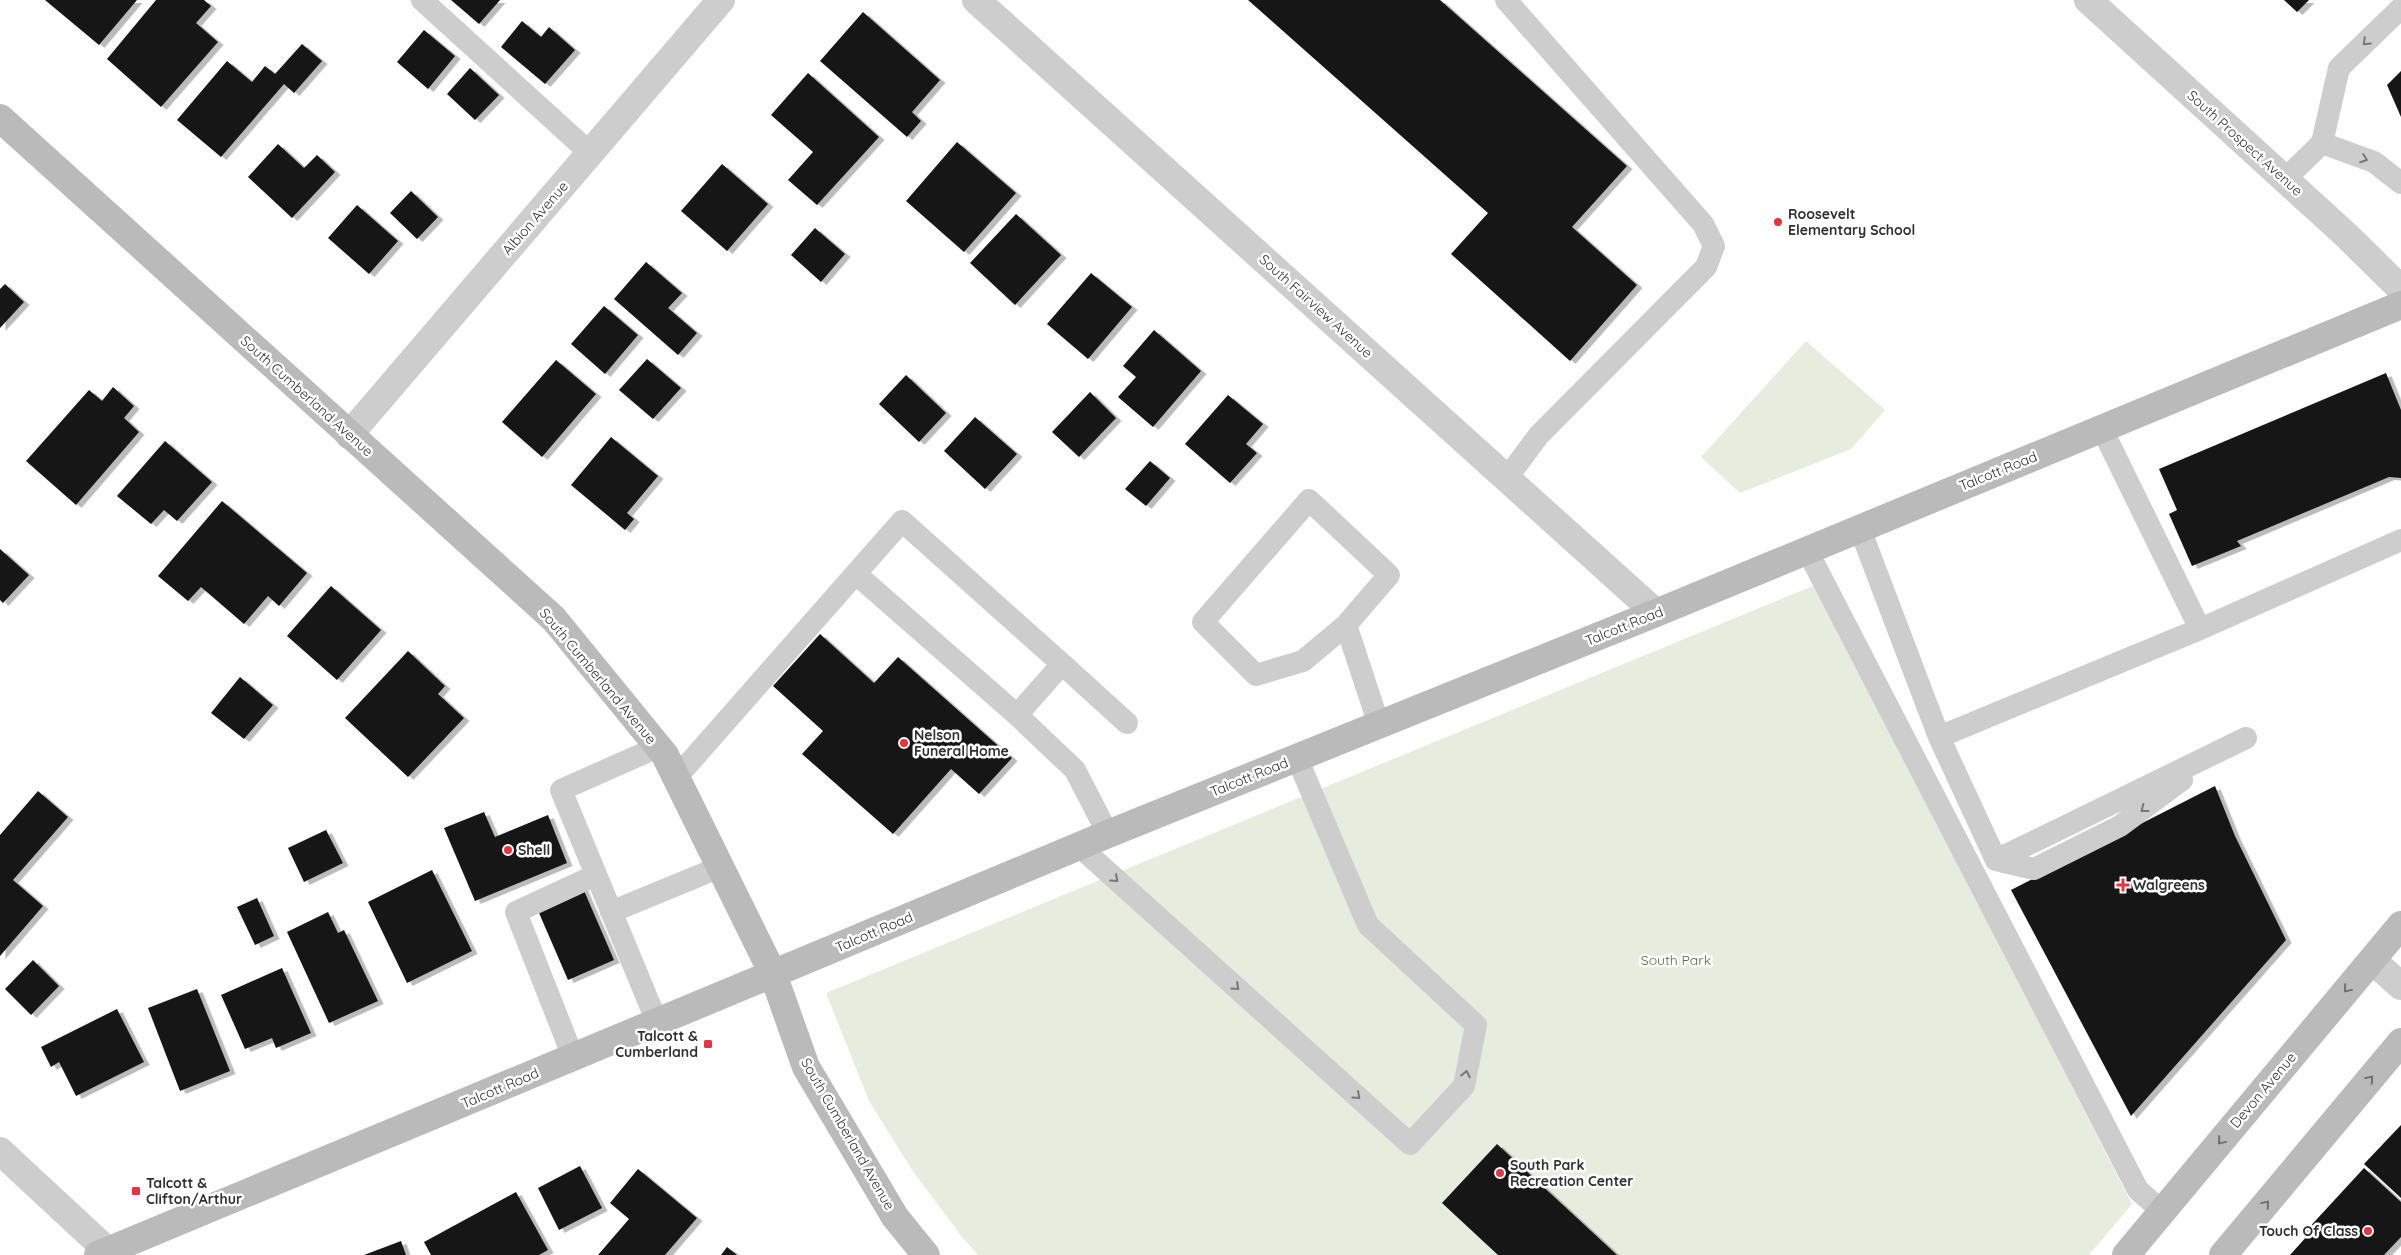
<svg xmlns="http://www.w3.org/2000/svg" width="2401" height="1255" font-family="Quicksand,sans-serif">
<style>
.green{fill:#e6edde}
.building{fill:#171717;filter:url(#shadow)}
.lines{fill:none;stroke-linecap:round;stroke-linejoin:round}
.lane{stroke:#cdcdcd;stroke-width:22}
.street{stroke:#cdcdcd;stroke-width:28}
.secondary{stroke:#bababa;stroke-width:28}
.oneway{stroke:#777}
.oneway2{stroke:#6e6e6e}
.poi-dot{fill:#e73243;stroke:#fff;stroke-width:2}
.labels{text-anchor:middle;stroke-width:5;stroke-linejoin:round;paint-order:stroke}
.street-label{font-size:14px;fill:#303030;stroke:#fff}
.poi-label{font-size:14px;font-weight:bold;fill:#303030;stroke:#fff;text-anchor:start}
.park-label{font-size:14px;fill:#546d3d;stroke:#fff}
</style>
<defs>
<filter id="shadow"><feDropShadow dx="5.5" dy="3" stdDeviation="0" flood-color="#0004"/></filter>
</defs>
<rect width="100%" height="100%" fill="#fff"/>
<!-- green -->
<path class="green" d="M 1806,341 L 1885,410 L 1851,449 L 1740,493 L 1701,457 Z
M 1815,585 L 2132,1204 L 2089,1255 L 978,1255 L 962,1237 L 912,1170 L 869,1101 L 826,993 Z"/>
<!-- building -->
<path class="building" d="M 45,0 L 137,0 L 99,45 Z
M 156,0 L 204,0 L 211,6 L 196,23 L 218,42 L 161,107 L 107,59 Z
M 451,0 L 500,0 L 479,24 Z
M 1248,0 L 1440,0 L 1627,166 L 1572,227 L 1637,285 L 1570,361 L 1451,254 L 1488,213 Z
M 2284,0 L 2309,0 L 2297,12 Z
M 863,12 L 940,80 L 912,112 L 921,121 L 907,137 L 820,61 Z
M 522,21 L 541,37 L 549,27 L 575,50 L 545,84 L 501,47 Z
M 424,30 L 455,56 L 428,89 L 397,62 Z
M 302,44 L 322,61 L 294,93 L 284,84 L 221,157 L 177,120 L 227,61 L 252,82 L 265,66 L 275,74 Z
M 470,68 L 499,95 L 475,120 L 447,94 Z
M 2401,71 L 2401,117 L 2387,85 Z
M 808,73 L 879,137 L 817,205 L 788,180 L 813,152 L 771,115 Z
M 957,142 L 1016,193 L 964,252 L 906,201 Z
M 278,144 L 304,168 L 317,155 L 335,172 L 292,218 L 248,177 Z
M 722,164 L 768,204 L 727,251 L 681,211 Z
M 411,191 L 438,217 L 417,239 L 390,213 Z
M 357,205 L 398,241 L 369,274 L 328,238 Z
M 1016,214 L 1061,255 L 1015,305 L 970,263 Z
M 815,228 L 845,254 L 821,282 L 791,255 Z
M 646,262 L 682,293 L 668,308 L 697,333 L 678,355 L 614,299 Z
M 1091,273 L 1132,307 L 1088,359 L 1047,324 Z
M 5,284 L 24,302 L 0,328 L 0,289 Z
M 604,306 L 638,335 L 605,374 L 571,344 Z
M 1154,330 L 1201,371 L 1153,427 L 1118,397 L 1136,377 L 1123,366 Z
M 647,359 L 681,388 L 653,419 L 619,390 Z
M 556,360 L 596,394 L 542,457 L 502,422 Z
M 2386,373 L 2401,410 L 2401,478 L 2389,477 L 2237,541 L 2241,546 L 2192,566 L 2169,514 L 2177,510 L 2159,469 Z
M 906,375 L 946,413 L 919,442 L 879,404 Z
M 113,387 L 134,406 L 124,418 L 139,432 L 76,505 L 26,461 L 89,390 L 102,401 Z
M 1090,392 L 1116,418 L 1079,457 L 1052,432 Z
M 1228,395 L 1263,424 L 1246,444 L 1257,453 L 1230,483 L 1185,444 Z
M 975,417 L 1017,454 L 985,489 L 944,451 Z
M 611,437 L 658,476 L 627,513 L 634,519 L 625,530 L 571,485 Z
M 165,441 L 212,482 L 177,521 L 164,510 L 151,524 L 117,496 Z
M 1150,461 L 1170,478 L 1146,506 L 1125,489 Z
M 222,501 L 307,573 L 279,606 L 268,596 L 244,624 L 201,587 L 188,601 L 158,576 Z
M 0,549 L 29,575 L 3,603 L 0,600 Z
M 331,586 L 381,630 L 337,680 L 287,636 Z
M 820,634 L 874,683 L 898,657 L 1012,758 L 979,794 L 951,769 L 893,834 L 802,754 L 823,731 L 773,686 Z
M 408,651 L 445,686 L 438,694 L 464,718 L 408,777 L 345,718 Z
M 240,677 L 273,705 L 244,739 L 211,713 Z
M 2215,786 L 2235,836 L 2286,940 L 2131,1116 L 2011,890 Z
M 38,791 L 68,817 L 13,880 L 43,906 L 0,956 L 0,835 Z
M 484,812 L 495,837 L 548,815 L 567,863 L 475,901 L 444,828 Z
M 326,830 L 343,863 L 304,882 L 288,848 Z
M 432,870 L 472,951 L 407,983 L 368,902 Z
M 582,886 L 614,960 L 568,980 L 536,906 Z
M 257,898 L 274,936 L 255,945 L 237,907 Z
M 328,912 L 338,933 L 344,930 L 378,1001 L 329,1023 L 287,932 Z
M 33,960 L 59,986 L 31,1015 L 5,989 Z
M 282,968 L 311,1033 L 276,1048 L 272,1038 L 245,1049 L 221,995 Z
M 197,989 L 230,1071 L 180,1091 L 148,1008 Z
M 117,1009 L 144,1062 L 76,1096 L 59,1062 L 51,1067 L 41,1047 Z
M 2401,1125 L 2401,1198 L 2364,1164 Z
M 1497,1144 L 1617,1255 L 1498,1255 L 1442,1203 Z
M 580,1166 L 602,1208 L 559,1230 L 538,1188 Z
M 2364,1168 L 2401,1202 L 2401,1237 L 2384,1255 L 2290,1255 L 2308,1235 L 2305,1232 Z
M 638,1169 L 697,1218 L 665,1255 L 598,1255 L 629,1219 L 610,1203 Z
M 516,1192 L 548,1250 L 539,1255 L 431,1255 L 424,1242 Z
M 401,1241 L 406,1255 L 364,1255 Z
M 727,1247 L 737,1255 L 721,1255 Z"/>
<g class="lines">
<!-- lane -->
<path class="lane" d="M 422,0 L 590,153
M 1506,0 L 1703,224 L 1714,246 L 1706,267 L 1539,435 L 1507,478
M 2322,143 L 2374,162 L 2401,183
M 2285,179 L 2322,143 L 2339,68 L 2401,8
M 2102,429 L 2200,629
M 1309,500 L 1389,575 L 1346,625 L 1303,661 L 1256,675 L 1203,622 Z
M 1860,529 L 1939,737 L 2200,629 L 2401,540
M 1807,550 L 2138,1190 L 2162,1211
M 856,574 L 1017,715
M 1346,625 L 1379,725
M 1062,664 L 1127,723
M 1939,737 L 1996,860 L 2246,738
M 676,778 L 902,521 L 1062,664 L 1017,715 L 1075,770 L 1108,834
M 1079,846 L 1410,1144 L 1464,1086 L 1476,1025 L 1368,925 L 1297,758
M 1996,860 L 2034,869 L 2120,826 L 2182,780
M 611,912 L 720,867
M 657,1022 L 561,790 L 658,747
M 573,1057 L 516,912 L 596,875"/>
<!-- street -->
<path class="street" d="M 976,0 L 1656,613
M 2088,0 L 2346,235 L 2401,289
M 349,435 L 721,0
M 2372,960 L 2401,986
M 0,1151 L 112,1255"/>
<!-- secondary -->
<path class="secondary" d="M 0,118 L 554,619 L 665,755 L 773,974 L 806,1067 L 895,1217 L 926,1255
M 98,1255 L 1108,834 L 1656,613 L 2401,305
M 2126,1255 L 2401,925
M 2223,1255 L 2401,1042"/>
</g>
<!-- one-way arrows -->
<defs><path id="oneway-chevron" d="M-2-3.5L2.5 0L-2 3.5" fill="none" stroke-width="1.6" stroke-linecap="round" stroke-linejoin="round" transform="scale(1.25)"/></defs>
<g class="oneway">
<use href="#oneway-chevron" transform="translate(2366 42) rotate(136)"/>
<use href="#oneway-chevron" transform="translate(2364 159) rotate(20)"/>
<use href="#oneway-chevron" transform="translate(2144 809) rotate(143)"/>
<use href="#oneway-chevron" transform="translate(1115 879) rotate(42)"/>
<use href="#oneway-chevron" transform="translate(1236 987) rotate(42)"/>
<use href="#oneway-chevron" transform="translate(1466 1074) rotate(-78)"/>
<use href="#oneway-chevron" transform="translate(1357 1096) rotate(42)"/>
</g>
<g class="oneway2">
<use href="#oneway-chevron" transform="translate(2347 989) rotate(130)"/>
<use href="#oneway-chevron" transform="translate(2370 1079) rotate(-50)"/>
<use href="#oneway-chevron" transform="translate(2221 1141) rotate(130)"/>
<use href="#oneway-chevron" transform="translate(2266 1204) rotate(-50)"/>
</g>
<!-- markers -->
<g class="poi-dot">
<circle cx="1778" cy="222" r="5"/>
<circle cx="904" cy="743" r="5"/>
<circle cx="508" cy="850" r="5"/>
<path d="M2120.5 877.5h5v5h5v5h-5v5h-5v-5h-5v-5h5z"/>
<rect x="703" y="1039" width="10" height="10" rx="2.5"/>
<circle cx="1500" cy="1173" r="5"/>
<rect x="131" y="1186" width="10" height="10" rx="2.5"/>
<circle cx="2368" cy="1231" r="5"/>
</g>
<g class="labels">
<!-- street labels -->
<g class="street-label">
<text transform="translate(2245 143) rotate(42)" y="5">South Prospect Avenue</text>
<text transform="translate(535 218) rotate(-49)" y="5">Albion Avenue</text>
<text transform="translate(1316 306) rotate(42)" y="5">South Fairview Avenue</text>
<text transform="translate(307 396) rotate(42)" y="5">South Cumberland Avenue</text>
<text transform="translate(1998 471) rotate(-22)" y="5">Talcott Road</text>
<text transform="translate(1624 626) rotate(-22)" y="5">Talcott Road</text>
<text transform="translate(598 676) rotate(50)" y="5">South Cumberland Avenue</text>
<text transform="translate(1249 777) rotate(-22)" y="5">Talcott Road</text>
<text transform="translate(874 932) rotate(-23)" y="5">Talcott Road</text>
<text transform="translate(500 1088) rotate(-23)" y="5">Talcott Road</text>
<text transform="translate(2263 1090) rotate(-50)" y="5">Devon Avenue</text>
<text transform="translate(848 1134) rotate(60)" y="5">South Cumberland Avenue</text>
</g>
<!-- poi labels -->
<g class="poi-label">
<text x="1788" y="219">Roosevelt<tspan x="1788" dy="16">Elementary School</tspan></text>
<text x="914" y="740">Nelson<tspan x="914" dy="16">Funeral Home</tspan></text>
<text x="518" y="855">Shell</text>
<text x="2133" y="890">Walgreens</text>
<text x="698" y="1041" text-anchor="end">Talcott &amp;<tspan x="698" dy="16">Cumberland</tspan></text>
<text x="1510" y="1170">South Park<tspan x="1510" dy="16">Recreation Center</tspan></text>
<text x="146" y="1188">Talcott &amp;<tspan x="146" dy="16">Clifton/Arthur</tspan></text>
<text x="2358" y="1236" text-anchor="end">Touch Of Class</text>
</g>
<!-- park labels -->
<g class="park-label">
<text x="1676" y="965">South Park</text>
</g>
</g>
</svg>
